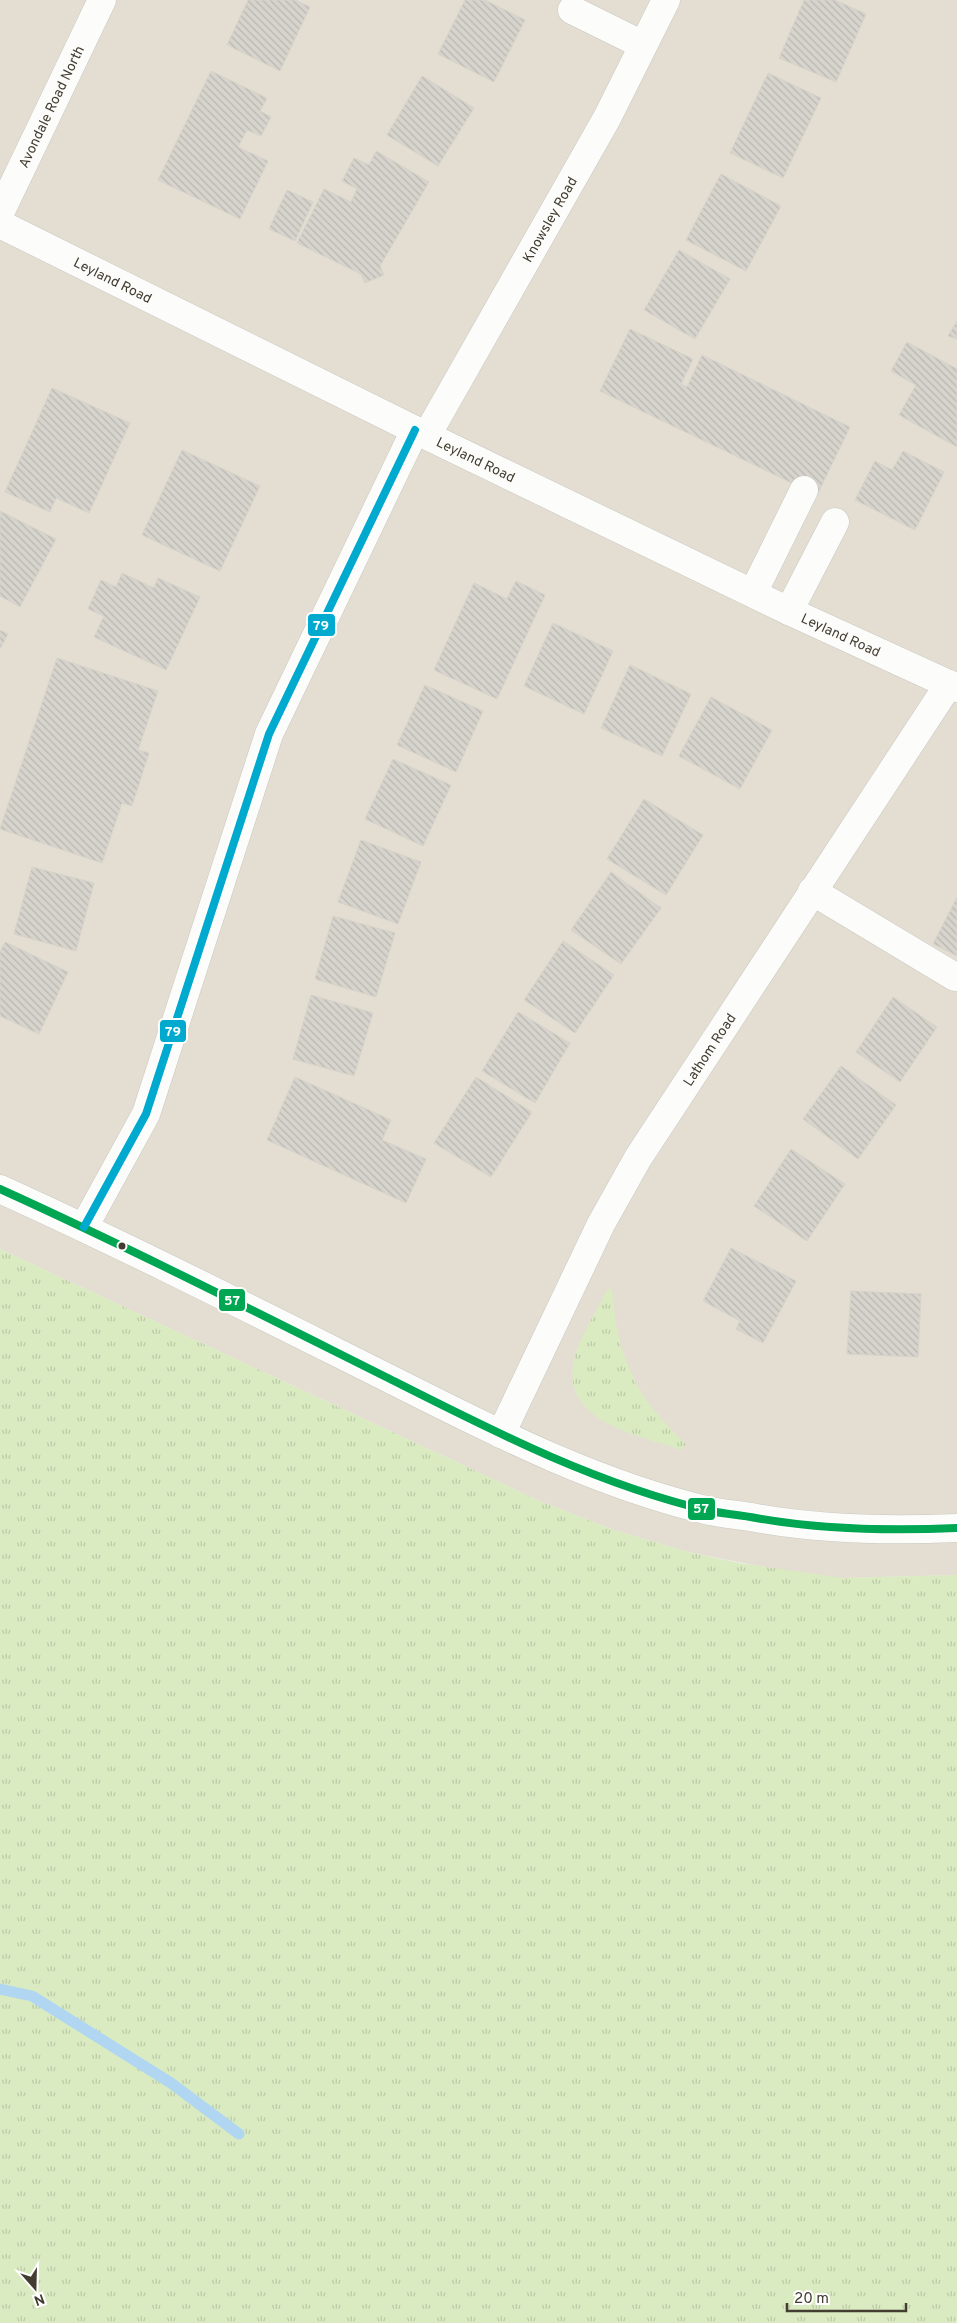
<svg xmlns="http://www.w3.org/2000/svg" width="957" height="2323" font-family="Overpass,sans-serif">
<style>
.residential{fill:#e3ded1}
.grass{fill:url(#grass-tufts)}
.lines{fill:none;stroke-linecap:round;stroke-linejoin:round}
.stream{stroke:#b0d6f1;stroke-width:11}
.building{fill:url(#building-back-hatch);stroke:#d6d3cb}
.minor-casing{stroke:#cac8c1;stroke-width:29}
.minor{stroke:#fcfcfb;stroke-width:28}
.bus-1-casing{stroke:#fff;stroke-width:11}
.bus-2-casing{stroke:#fff;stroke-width:11}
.bus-1{stroke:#00a651;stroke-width:8}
.bus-2{stroke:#00a9ce;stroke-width:8}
.bus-dot{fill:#433d31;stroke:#fff;stroke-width:2}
.labels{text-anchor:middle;stroke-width:4.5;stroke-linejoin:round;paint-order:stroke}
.street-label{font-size:14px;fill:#433d31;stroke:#fff}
.line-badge{stroke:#fff;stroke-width:2}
.badge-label{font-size:14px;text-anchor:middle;font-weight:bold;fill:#fff}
</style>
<defs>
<pattern id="grass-tufts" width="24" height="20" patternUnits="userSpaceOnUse" patternTransform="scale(1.25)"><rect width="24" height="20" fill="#daebc2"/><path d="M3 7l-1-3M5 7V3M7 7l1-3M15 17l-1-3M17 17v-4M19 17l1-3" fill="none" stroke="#bccaa7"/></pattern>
<pattern id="building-back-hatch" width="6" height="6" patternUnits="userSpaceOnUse" patternTransform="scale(1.25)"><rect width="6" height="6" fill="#d7d4cd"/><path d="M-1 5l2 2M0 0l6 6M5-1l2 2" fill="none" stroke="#bab7b0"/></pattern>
</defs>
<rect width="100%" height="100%" fill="#eeece5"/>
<!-- residential -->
<path class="residential" d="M 0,0 L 957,0 L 957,1575 L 842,1578 L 790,1572 L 688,1552 L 614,1530 L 542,1502 L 0,1249 Z"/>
<!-- grass -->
<path class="grass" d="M 0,1249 L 542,1502 L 614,1530 L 688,1552 L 739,1563 L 842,1578 L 957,1575 L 957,2323 L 0,2323 Z
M 612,1288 C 616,1356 636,1398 686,1444 L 681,1450 C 637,1434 557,1422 575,1356 C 581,1334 597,1311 607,1290 Z"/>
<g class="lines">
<!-- stream -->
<path class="stream" d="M 0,1989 L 32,1996 L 171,2083 L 239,2134"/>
</g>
<!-- building -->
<path class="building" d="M 248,0 L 295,0 L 310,7 L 280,71 L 227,45 Z
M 465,0 L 485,0 L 525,20 L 494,82 L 438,54 Z
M 804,0 L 835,0 L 866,14 L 836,82 L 779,58 Z
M 211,71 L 267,98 L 260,111 L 271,117 L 261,136 L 247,130 L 238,147 L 268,161 L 240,219 L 158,180 Z
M 768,73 L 821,98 L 783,178 L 730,153 Z
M 422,76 L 474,108 L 438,166 L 387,135 Z
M 376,151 L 429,182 L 380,266 L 384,275 L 365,283 L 361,274 L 297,243 L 324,189 L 351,202 L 357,189 L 342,181 L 354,158 L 369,165 Z
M 721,174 L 781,206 L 746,271 L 686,240 Z
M 287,190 L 313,202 L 295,241 L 269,229 Z
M 679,250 L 730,279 L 695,339 L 644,310 Z
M 957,321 L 957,339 L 948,336 Z
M 630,329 L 693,359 L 681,384 L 687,387 L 702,355 L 850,427 L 817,495 L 600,391 Z
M 907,342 L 957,369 L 957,447 L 899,415 L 916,385 L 891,371 Z
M 52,388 L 130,423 L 89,513 L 56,498 L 50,512 L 5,492 Z
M 182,450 L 260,486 L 220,571 L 142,535 Z
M 903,451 L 944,472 L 915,530 L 855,500 L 875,461 L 892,470 Z
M 0,511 L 56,539 L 20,607 L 0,596 Z
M 122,573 L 154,588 L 158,578 L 200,597 L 166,670 L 94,637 L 104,616 L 88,609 L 101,580 L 116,587 Z
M 516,581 L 545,595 L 497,699 L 434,670 L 474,583 L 507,599 Z
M 553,623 L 613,651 L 584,714 L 524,686 Z
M 0,630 L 8,634 L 0,649 Z
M 57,658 L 158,691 L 138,750 L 149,753 L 132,806 L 122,803 L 102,863 L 0,829 Z
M 630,665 L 691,694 L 662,756 L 601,728 Z
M 425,685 L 483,711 L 456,772 L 397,745 Z
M 711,697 L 772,730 L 740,789 L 679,756 Z
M 393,759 L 451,785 L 423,846 L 365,819 Z
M 644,799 L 703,835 L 666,895 L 607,859 Z
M 361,840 L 421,862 L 398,924 L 338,902 Z
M 32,867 L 94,883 L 76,951 L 14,934 Z
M 611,872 L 661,908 L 621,964 L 571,930 Z
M 957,897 L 957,956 L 933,944 Z
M 333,916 L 395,933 L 376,997 L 315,979 Z
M 563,941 L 614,975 L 575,1033 L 524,1000 Z
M 5,942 L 68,972 L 39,1034 L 0,1016 L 0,952 Z
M 311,995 L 373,1013 L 354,1076 L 293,1059 Z
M 893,997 L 937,1027 L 900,1082 L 856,1052 Z
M 518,1012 L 570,1043 L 535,1103 L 482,1071 Z
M 841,1066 L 896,1105 L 858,1159 L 803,1119 Z
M 295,1077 L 391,1120 L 382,1140 L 426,1159 L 406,1203 L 267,1140 Z
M 476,1077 L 532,1112 L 491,1177 L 434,1143 Z
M 791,1149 L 845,1184 L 807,1241 L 754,1206 Z
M 731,1248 L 796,1281 L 763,1343 L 736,1329 L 740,1321 L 703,1301 Z
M 851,1291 L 921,1294 L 918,1357 L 847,1354 Z"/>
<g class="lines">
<defs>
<g id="minor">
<path d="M 572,10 L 643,45"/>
<path id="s1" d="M 0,213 L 102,0"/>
<path id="s2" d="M 0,224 L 415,430 L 789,611 L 957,688"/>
<path id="s3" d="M 427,435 L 607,118 L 666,0"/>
<path d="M 753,593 L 804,490"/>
<path d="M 789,611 L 835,522"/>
<path d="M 812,891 L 955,977"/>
<path d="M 0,1189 C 130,1248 258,1313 386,1377 C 491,1430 595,1484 710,1511 C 725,1514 741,1515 756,1518 C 823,1530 889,1531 957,1528"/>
<path d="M 84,1227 L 146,1114 L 269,734 L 415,430"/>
<path id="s4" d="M 501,1434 L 601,1224 L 638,1158 L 949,684"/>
</g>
</defs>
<!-- minor casing -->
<use href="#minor" class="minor-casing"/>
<!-- minor -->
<use href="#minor" class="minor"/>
<defs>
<path id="bus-1" d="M 0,1189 C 130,1248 258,1313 386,1377 C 491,1430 595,1484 710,1511 C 725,1514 741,1515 756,1518 C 823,1530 889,1531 957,1528"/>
<path id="bus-2" d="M 84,1227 L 146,1114 L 269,734 L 415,430"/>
</defs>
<!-- bus-1 casing -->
<use href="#bus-1" class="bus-1-casing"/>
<!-- bus-2 casing -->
<use href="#bus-2" class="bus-2-casing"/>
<!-- bus-1 -->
<use href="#bus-1" class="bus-1"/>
<!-- bus-2 -->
<use href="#bus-2" class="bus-2"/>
</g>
<!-- markers -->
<circle class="bus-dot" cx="122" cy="1246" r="4.5"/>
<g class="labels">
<!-- street labels -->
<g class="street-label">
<text dy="5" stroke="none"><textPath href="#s1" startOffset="118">Avondale Road North</textPath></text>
<text dy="5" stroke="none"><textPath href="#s3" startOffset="248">Knowsley Road</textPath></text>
<text dy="5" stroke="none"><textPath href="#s2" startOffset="126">Leyland Road</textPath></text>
<text dy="5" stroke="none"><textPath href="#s2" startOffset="531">Leyland Road</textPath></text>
<text dy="5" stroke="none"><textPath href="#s2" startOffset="936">Leyland Road</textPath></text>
<text dy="5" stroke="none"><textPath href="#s4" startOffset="438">Lathom Road</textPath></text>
</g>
</g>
<g class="line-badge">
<rect x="307" y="613" width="29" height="24" rx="5" fill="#00a9ce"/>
<rect x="159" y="1019" width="28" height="24" rx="5" fill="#00a9ce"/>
<rect x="218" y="1288" width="28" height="24" rx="5" fill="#00a651"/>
<rect x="687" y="1497" width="29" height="24" rx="5" fill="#00a651"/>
</g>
<g class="badge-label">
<text x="321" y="630">79</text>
<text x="173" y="1036">79</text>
<text x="232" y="1305">57</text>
<text x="701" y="1513">57</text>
</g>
<!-- north arrow -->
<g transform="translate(35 2288) rotate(160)" stroke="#ffffff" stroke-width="4" paint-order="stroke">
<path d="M0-4L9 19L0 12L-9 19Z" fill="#433d31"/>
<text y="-8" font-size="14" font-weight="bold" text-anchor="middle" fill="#433d31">N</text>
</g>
<!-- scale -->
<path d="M787 2303v8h119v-8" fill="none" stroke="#433d31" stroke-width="2.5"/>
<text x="794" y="2303" font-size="15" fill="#433d31" stroke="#ffffff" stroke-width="4" paint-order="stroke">20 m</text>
</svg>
